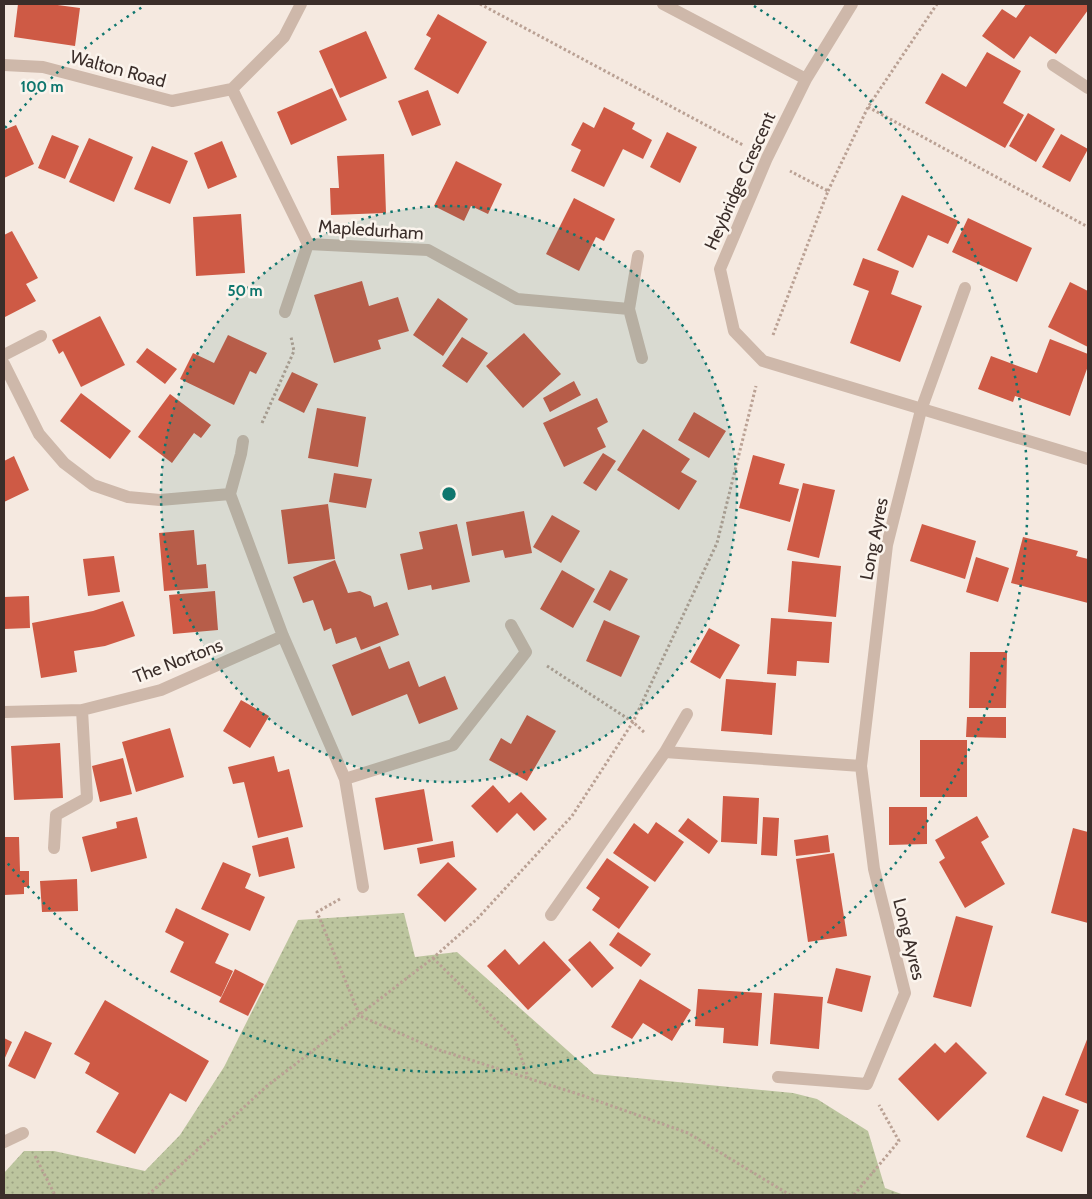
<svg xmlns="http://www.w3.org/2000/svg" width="1092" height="1199" font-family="Cabin,sans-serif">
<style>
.grass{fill:url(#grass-dots)}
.building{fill:#ce5a45}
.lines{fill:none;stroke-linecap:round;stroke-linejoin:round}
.path{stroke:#baa194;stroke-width:3;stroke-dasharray:2.5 2.5;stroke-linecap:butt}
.minor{stroke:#ceb8aa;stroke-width:12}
.ring{fill:none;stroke:#0f766e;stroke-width:2.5;stroke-dasharray:2.5 5}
.labels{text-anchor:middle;stroke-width:5;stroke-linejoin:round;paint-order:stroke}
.street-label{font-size:18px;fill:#3b2e2a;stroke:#fbf4ed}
.centre{fill:#0f766e;stroke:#fbf4ed;stroke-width:2.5}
.ring-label{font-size:15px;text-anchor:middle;font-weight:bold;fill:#0f766e;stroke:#fbf4ed;stroke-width:5;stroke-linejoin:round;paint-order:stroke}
</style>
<defs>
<pattern id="grass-dots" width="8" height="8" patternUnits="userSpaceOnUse" patternTransform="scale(1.25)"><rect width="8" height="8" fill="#bcc59e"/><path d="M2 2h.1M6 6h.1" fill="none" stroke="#9aa081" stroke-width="1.8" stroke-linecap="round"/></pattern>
</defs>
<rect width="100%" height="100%" fill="#f5e9e0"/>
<!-- grass -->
<path class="grass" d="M 404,913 L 415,957 L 457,952 L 594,1074 L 793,1093 L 817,1099 L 868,1131 L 885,1188 L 904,1195 L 4,1195 L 4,1173 L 24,1151 L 54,1151 L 145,1171 L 180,1135 L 224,1067 L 298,920 Z"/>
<!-- building -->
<path class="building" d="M 18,4 L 50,4 L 80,8 L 75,46 L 14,37 Z
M 1026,4 L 1088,4 L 1088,10 L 1056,54 L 1030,36 L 1014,59 L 982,36 L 1002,9 L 1016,18 Z
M 438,14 L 487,42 L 458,94 L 414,69 L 431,38 L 426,35 Z
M 366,31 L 387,78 L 340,98 L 319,51 Z
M 987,52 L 1021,71 L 1003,103 L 1024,115 L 1005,148 L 925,103 L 942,73 L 966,87 Z
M 332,88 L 347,120 L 291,145 L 277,112 Z
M 428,90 L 441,125 L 412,136 L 398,101 Z
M 604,107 L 635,123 L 632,129 L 652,140 L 643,159 L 623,149 L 604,187 L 571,171 L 581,150 L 571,145 L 583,122 L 594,128 Z
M 1028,113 L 1055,129 L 1036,162 L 1009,146 Z
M 16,125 L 34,164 L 4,178 L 4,130 Z
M 667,132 L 697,147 L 680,183 L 650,167 Z
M 1061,134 L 1088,149 L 1070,182 L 1042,167 Z
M 52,135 L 79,146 L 65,179 L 38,168 Z
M 89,138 L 133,157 L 114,202 L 69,182 Z
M 222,141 L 237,177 L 208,189 L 194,153 Z
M 152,146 L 188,161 L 170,204 L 134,189 Z
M 384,154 L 386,213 L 331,215 L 330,188 L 339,188 L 337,156 Z
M 456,161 L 502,184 L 488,214 L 471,206 L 464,221 L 434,206 Z
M 902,195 L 959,221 L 948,244 L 928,235 L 913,268 L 877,250 Z
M 574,198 L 615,219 L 604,241 L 596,237 L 579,271 L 546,254 Z
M 241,214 L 245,273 L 196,276 L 193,217 Z
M 968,218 L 1032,248 L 1017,282 L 952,252 Z
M 12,231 L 38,278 L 26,284 L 36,301 L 5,317 L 4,314 L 4,235 Z
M 863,258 L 899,271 L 891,294 L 922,306 L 900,362 L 850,343 L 869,291 L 853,285 Z
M 362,281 L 369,306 L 398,297 L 409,331 L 378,340 L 381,349 L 334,363 L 314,295 Z
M 1070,282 L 1088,291 L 1088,347 L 1048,327 Z
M 438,298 L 468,319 L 443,356 L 413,335 Z
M 100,316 L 125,365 L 81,387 L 63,351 L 59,354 L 52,340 Z
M 524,333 L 561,374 L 523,408 L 486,366 Z
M 228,335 L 267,353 L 256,374 L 250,371 L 234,405 L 180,379 L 193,353 L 214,363 Z
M 462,337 L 488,353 L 467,383 L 442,366 Z
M 1050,339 L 1088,354 L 1088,366 L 1070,416 L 1015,396 L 1013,402 L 978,389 L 991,356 L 1037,373 Z
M 147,348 L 177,369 L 165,384 L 136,362 Z
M 292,372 L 318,384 L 304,413 L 278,400 Z
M 574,381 L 581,395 L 550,412 L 543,398 Z
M 81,393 L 131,431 L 110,459 L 60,421 Z
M 170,394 L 211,425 L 201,438 L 194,433 L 172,463 L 138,437 Z
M 597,398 L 608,422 L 597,428 L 606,447 L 564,467 L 543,423 Z
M 317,408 L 366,417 L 358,467 L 308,458 Z
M 694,412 L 726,431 L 709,458 L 678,440 Z
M 643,429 L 690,459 L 681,472 L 697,481 L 679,510 L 617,470 Z
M 603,453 L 616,461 L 596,491 L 583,483 Z
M 753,455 L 785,464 L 779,484 L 799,489 L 790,522 L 739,508 Z
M 14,456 L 29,490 L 4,502 L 4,461 Z
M 334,473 L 372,479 L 366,508 L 329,502 Z
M 803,483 L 835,490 L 819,558 L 787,550 Z
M 328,504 L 335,559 L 288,564 L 281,510 Z
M 524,511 L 532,553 L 505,558 L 503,550 L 472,556 L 466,522 Z
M 552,515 L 580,531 L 561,563 L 533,547 Z
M 457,524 L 470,582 L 432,590 L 431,585 L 408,590 L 400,554 L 423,549 L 419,532 Z
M 922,524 L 976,541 L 965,579 L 910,561 Z
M 194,530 L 197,565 L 206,564 L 208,588 L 164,591 L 159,533 Z
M 1023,537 L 1078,551 L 1076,556 L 1088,559 L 1088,603 L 1011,583 Z
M 114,556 L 120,592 L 88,596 L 83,559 Z
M 976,557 L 1009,568 L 998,602 L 966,592 Z
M 335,560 L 348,593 L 360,591 L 371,596 L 374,607 L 387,602 L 399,635 L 361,650 L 356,637 L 336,644 L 331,628 L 324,631 L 313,600 L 303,603 L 293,577 Z
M 792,561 L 841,566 L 836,617 L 788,612 Z
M 562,570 L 595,589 L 573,628 L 540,609 Z
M 610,570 L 628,579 L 610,611 L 593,602 Z
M 215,591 L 218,630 L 173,634 L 169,595 Z
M 29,596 L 30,628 L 4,629 L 4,597 Z
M 123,601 L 135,636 L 105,646 L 74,651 L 77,672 L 41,678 L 32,623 L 93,611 Z
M 771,618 L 832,622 L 829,663 L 797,661 L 796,676 L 767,674 Z
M 604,620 L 640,636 L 621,677 L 586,661 Z
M 709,628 L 740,645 L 720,679 L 690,662 Z
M 380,646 L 389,669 L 409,661 L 419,687 L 445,676 L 458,709 L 419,724 L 407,694 L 352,716 L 332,665 Z
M 970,652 L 1007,652 L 1006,708 L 969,708 Z
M 726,679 L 776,683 L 772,735 L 721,731 Z
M 241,700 L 269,716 L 250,748 L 223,731 Z
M 527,715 L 556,731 L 527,781 L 489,760 L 501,738 L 511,744 Z
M 967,717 L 1006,717 L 1006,738 L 966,737 Z
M 170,728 L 184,777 L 136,792 L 122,742 Z
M 920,740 L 967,740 L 967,797 L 920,797 Z
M 60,743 L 63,798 L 14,800 L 11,746 Z
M 274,756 L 278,772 L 289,769 L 303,827 L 258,838 L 244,782 L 233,784 L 228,767 Z
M 123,758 L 132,794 L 100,802 L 92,766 Z
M 493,785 L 509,803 L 521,792 L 547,819 L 534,831 L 517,813 L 497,833 L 471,806 Z
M 424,789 L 433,841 L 384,850 L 375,798 Z
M 723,796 L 759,798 L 757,844 L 721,842 Z
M 889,807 L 927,807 L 927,844 L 889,845 Z
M 977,816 L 989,837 L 981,842 L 1005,884 L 965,908 L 939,862 L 945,858 L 935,840 Z
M 137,817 L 147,858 L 91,872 L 82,837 L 117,828 L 116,822 Z
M 763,817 L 779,818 L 777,856 L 761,855 Z
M 688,818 L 718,841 L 709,854 L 678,831 Z
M 656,822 L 684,842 L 655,882 L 613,853 L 634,823 L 648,834 Z
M 1073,828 L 1088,832 L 1088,923 L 1051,913 Z
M 828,835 L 830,852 L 796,856 L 794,840 Z
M 4,837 L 19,837 L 20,871 L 29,871 L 29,887 L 24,887 L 24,894 L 4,895 Z
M 288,837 L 295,868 L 259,877 L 252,846 Z
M 453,841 L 455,857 L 420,864 L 417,848 Z
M 834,853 L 847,936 L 808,942 L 796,859 Z
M 607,858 L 649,887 L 619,929 L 592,910 L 600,898 L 586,888 Z
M 223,862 L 251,874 L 245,888 L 265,897 L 250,931 L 201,909 Z
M 448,862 L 477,889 L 445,922 L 417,895 Z
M 77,879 L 78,911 L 42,912 L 40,881 Z
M 176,908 L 229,934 L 215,963 L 233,971 L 221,997 L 170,972 L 184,942 L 165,932 Z
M 956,916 L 993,926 L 971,1007 L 933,997 Z
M 618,932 L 651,954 L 641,967 L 609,945 Z
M 544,941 L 571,970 L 528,1010 L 487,966 L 505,949 L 519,965 Z
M 590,941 L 614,968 L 592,988 L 568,960 Z
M 836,968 L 871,976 L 862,1012 L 827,1003 Z
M 235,969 L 264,984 L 248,1016 L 219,1002 Z
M 640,979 L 691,1010 L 672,1041 L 643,1023 L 632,1039 L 611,1027 Z
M 698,989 L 762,993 L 758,1046 L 723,1043 L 724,1028 L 695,1026 Z
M 774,993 L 823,997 L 819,1049 L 770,1044 Z
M 105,1000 L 209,1061 L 186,1102 L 170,1093 L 135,1154 L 96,1132 L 119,1093 L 85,1073 L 90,1063 L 74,1054 Z
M 25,1031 L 52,1043 L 35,1079 L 8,1066 Z
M 1088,1037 L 1088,1104 L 1065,1095 Z
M 4,1038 L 12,1042 L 4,1060 Z
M 956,1042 L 987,1073 L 938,1121 L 898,1079 L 935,1043 L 945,1053 Z
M 1043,1096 L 1079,1110 L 1062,1152 L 1026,1137 Z"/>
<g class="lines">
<!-- path -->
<path class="path" d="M 480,4 L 743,145
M 868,107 L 1088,227
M 828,191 L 868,107 L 937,4
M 773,335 L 828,191 L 790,171
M 262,423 L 294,351 L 291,337
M 547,666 L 633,722 L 645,733
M 340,899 L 317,912 L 360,1016 L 436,1049 L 581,1095 L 688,1133 L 790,1195
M 433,958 L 515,1039 L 528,1077
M 35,1156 L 55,1195
M 148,1195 L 267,1086 L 433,958 L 477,919 L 572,816 L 633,722 L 717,543 L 756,386
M 854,1195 L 899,1141 L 879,1105"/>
<!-- minor -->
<path class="minor" d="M 663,4 L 806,79
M 852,4 L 806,79 L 767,158 L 720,269 L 734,331 L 763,361 L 1088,459
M 4,65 L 43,67 L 172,101 L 232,89 L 284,37 L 301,4
M 1053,65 L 1088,88
M 232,89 L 308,244 L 428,250 L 517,299 L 629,309 L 642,358
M 629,309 L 638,256
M 285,312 L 308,244
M 4,355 L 41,336
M 4,364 L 39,434 L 64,463 L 93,485 L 128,497 L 160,500 L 230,494 L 241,454 L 243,441
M 230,494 L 283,636 L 345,779 L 363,887
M 4,712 L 82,710 L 161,690 L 283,636
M 665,752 L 687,714
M 345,779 L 453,745 L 526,652 L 511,625
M 54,848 L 56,815 L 87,798 L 82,710
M 551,915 L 665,752 L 861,766
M 778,1077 L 867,1084 L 905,993 L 874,869 L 861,766 L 887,545 L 921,410 L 965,288
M 4,1142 L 23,1133"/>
</g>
<!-- distance rings -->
<circle cx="449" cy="494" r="288" fill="#0f766e" fill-opacity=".12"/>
<g class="ring">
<circle cx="449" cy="494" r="288"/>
<path d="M5 128A576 576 0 0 1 144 6M754 6A576 576 0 1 1 5 860"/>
</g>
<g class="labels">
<!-- street labels -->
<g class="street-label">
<text transform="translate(118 69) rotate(15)" y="6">Walton Road</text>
<text transform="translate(740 181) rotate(-66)" y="6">Heybridge Crescent</text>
<text transform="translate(371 230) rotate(4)" y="6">Mapledurham</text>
<text transform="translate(874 539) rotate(-79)" y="6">Long Ayres</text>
<text transform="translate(178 661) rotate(-21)" y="6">The Nortons</text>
<text transform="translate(909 939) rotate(76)" y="6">Long Ayres</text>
</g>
</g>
<circle cx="449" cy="494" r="8" class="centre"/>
<g class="ring-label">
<text x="42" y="92">100 m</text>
<text x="245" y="296">50 m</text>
</g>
<!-- border -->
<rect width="1092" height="1199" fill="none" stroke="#3b2e2a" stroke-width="10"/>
</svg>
